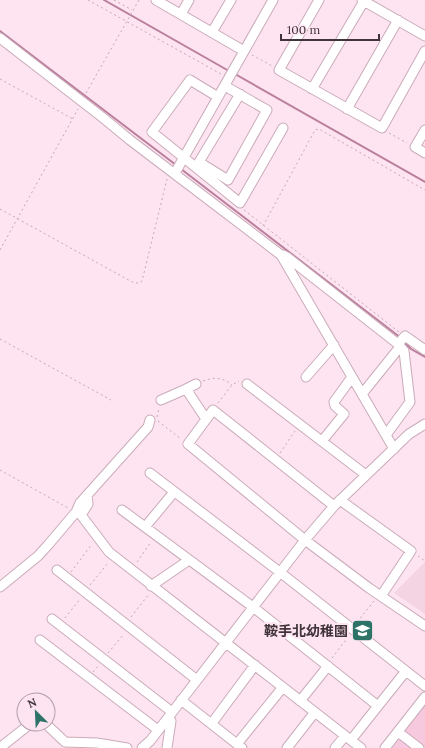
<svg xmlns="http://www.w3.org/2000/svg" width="425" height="748" font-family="Lora,'Noto Sans JP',serif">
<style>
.built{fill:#f4d4e3}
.green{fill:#f7c9df}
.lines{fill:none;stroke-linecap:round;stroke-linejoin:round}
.stream{stroke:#ba7f9d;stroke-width:2}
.minor-casing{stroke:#caabb9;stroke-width:11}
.path{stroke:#c0aab4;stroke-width:1;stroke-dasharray:2 3;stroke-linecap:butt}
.minor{stroke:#fff;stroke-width:9}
.labels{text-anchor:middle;stroke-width:4;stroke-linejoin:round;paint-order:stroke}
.poi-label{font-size:14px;font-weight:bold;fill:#403339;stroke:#fee4f0;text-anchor:end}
</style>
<rect width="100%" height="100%" fill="#fee4f0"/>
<!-- built -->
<path class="built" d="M 425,562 L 425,614 L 394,593 Z"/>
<!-- green -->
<path class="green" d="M 425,703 L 425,748 L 403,732 Z
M 399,736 L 413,748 L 390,748 Z"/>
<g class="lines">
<!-- stream -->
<path class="stream" d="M 104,0 L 229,71
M 0,31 L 176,165
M 235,74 L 425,182
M 181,169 L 401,338
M 404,342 L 411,349 L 425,357"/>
<defs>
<path id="minor" d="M 156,0 L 244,51
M 319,0 L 279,70 L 382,128 L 425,51
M 362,0 L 425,36
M 181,14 L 189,0
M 212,32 L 231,0
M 0,38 L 102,117 L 130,140 L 281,255 L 394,449
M 225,86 L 267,110 L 228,180 L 199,162 L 240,94
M 312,89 L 364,1
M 218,97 L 190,80 L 152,132 L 240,203 L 283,128
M 347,109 L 398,20
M 425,130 L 415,147 L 425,153
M 175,173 L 273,0
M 283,255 L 287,257 L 398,344 L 404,351 L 410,402 L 386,435
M 306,377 L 334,345
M 247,384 L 366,475
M 186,389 L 206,419
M 362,394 L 399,348 L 398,344 L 405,336 L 425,350
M 161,400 L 186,389 L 196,384
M 322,441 L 344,414 L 335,406 L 334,402 L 352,377
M 150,473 L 281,573 L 425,686
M 340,500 L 411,551 L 381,596
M 334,506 L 213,410 L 188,444 L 305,540 L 369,588 L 425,626
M 122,510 L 253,607 L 378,706 L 406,671
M 76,512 L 81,515 L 109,552 L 361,748
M 81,515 L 88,504 L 87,495
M 145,527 L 174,492
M 57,570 L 197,680
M 151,586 L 189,560
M 0,587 L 38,556 L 48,545 L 76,512 L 80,503 L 148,427 L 150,420
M 52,619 L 172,712
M 40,640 L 158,730
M 181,700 L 242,748
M 300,701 L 328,666
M 212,723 L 255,665
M 46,724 L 65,742 L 97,743 L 127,748
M 398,732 L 419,748
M 351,740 L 378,706
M 237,744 L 283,687
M 1,747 L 30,724
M 142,748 L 150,741 L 305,540 L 334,506 L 409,434 L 425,424
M 167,748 L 171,721 L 168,718
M 287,748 L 315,712
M 335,748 L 345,736
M 385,748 L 425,697"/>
</defs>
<!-- minor casing -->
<use href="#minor" class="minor-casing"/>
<!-- path -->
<path class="path" d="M 88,0 L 221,74
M 114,0 L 132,10
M 252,55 L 272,66
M 0,79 L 73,119
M 86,93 L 139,0
M 389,133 L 407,143
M 0,209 L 134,283 L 139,283 L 142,281 L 167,179
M 244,210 L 399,332
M 263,226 L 315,130 L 319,129 L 425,190
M 0,250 L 78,109
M 0,339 L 111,400
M 203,381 C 213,377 223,377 232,385
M 218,403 L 232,385 L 239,381
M 157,417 L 159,408
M 158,421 L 181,439
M 280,453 L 295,431
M 0,470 L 68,508
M 418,556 L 425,561
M 137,562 L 151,542
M 71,572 L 92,544
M 90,585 L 108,563
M 131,617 L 149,594
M 65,618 L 80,599
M 357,622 L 374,601
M 108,653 L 124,634
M 332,658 L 348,637
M 93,672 L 99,665"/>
<!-- minor -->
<use href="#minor" class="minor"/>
</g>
<!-- icons -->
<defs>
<symbol id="school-square" viewBox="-11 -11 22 22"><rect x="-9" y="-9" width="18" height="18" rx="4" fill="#2e7368" stroke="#fee4f0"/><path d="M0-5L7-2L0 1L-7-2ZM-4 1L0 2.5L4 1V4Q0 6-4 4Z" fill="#fff"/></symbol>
</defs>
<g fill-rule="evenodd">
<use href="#school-square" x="350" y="618" width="25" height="25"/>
</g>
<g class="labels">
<!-- poi labels -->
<g class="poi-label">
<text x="348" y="636">鞍手北幼稚園</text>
</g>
</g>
<!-- north arrow -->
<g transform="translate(36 712) rotate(336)"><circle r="19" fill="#fee4f0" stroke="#b29da7"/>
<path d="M0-3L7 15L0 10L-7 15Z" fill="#2e7368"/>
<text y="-6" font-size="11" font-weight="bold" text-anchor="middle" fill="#403339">N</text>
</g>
<!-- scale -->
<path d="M281 34v6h98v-6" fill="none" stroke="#403339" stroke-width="2"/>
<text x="287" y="34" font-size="12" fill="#403339" stroke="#fee4f0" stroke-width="3" paint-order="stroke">100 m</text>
</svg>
